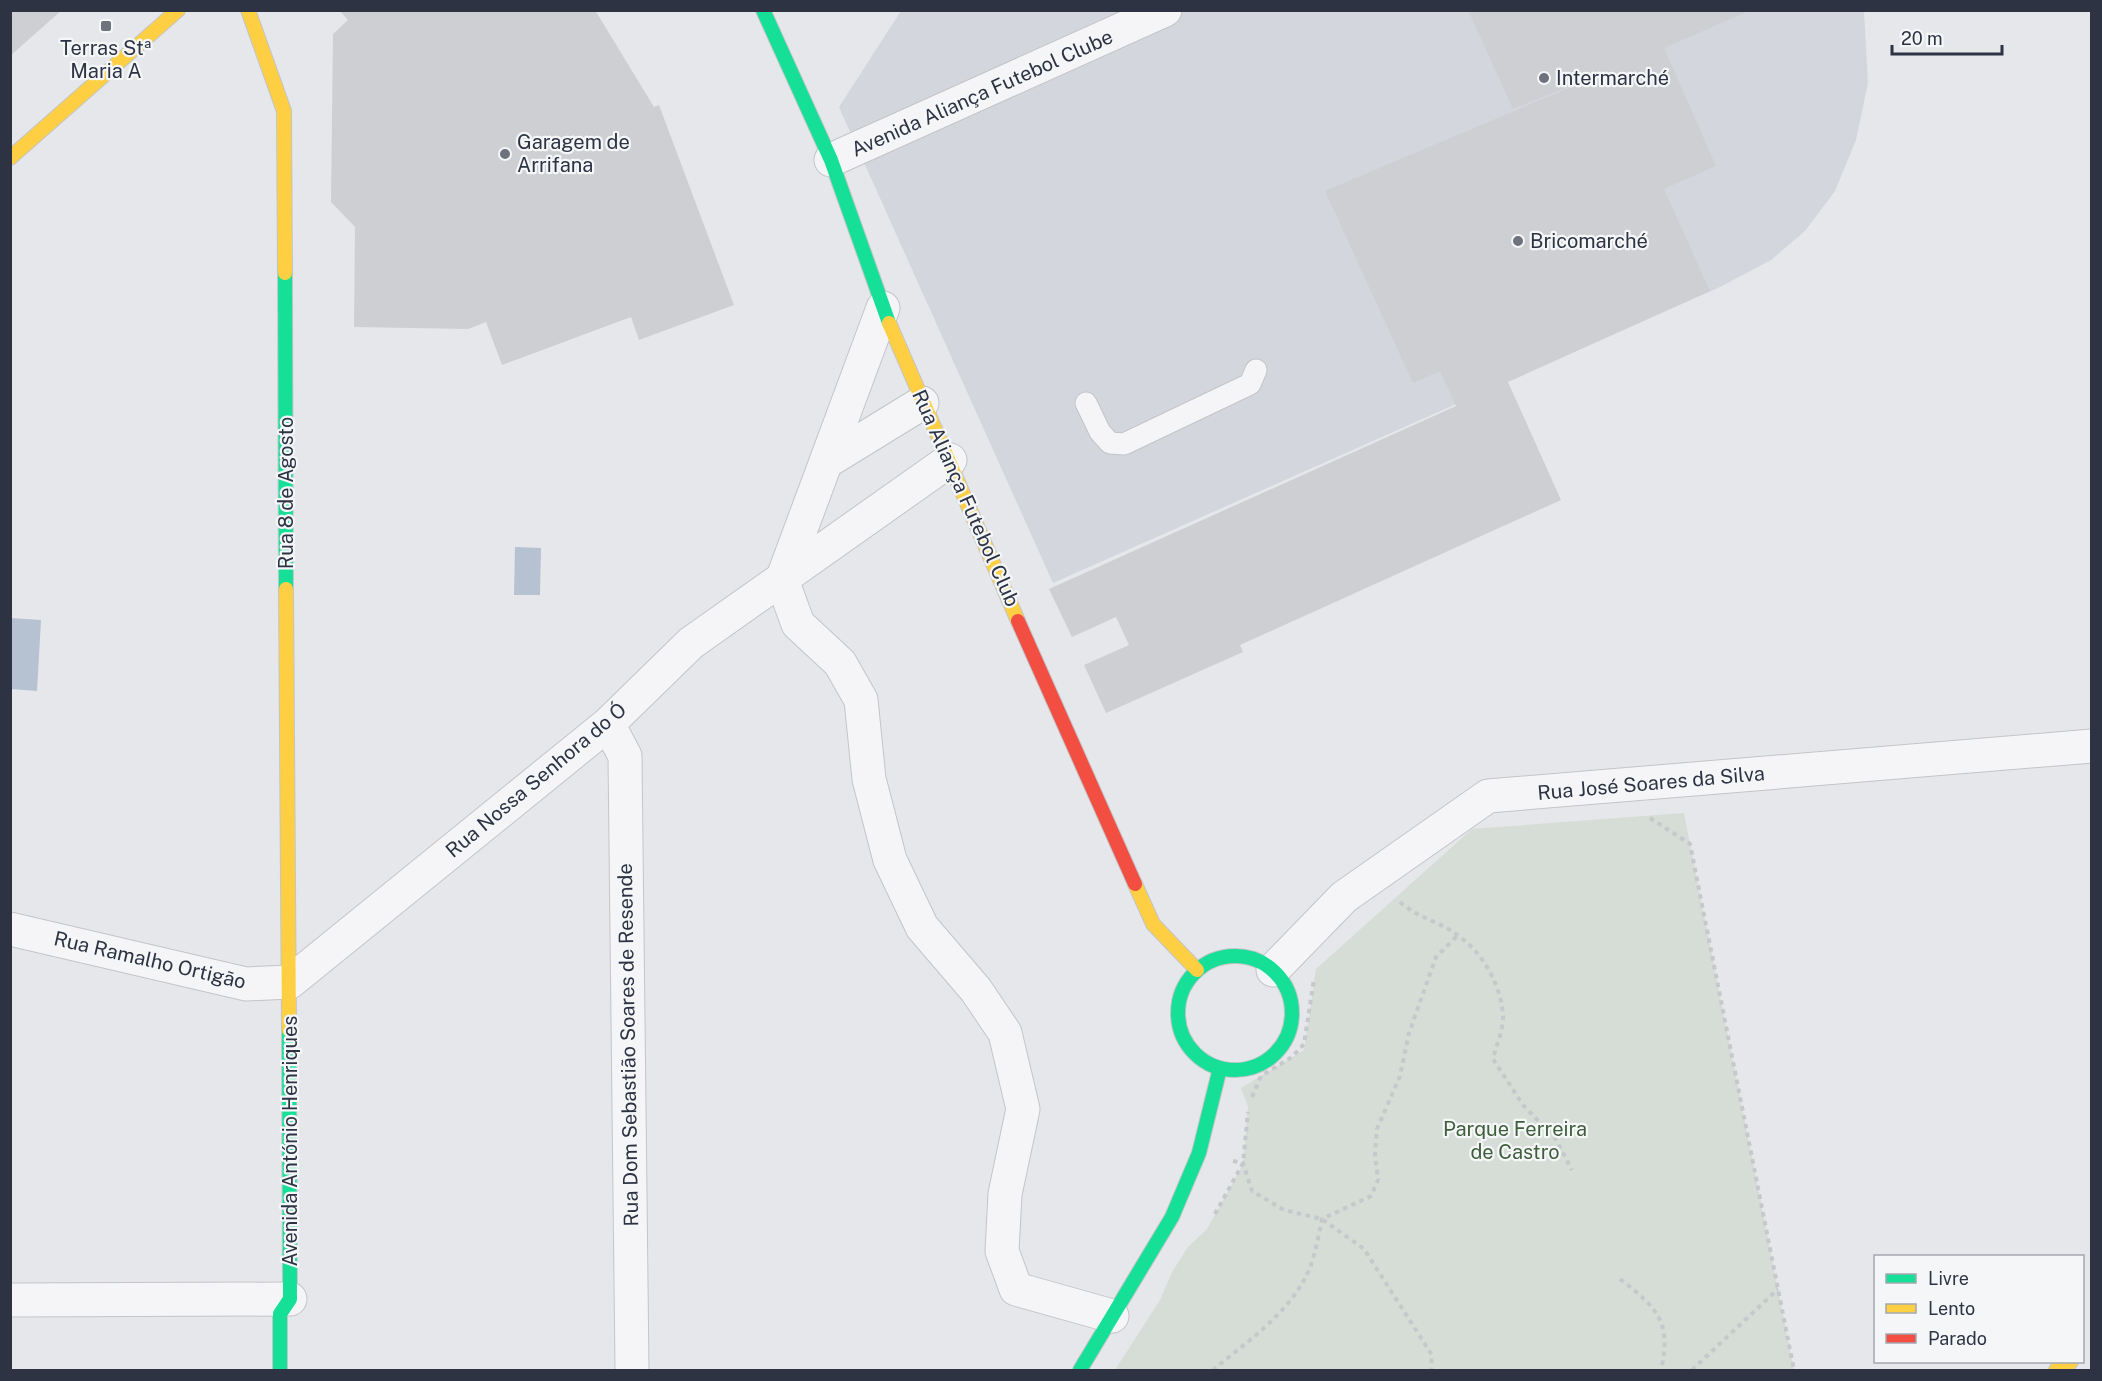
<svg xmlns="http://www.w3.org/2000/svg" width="2102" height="1381" font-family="'Public Sans',sans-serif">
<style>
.built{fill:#d4d6dd}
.green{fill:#d6ddd6}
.water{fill:#b6c2d2}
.building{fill:#cecfd2}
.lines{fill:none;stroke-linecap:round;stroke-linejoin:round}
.lane-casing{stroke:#c3c5c8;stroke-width:23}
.street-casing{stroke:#c3c5c8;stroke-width:35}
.fast-casing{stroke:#c3c5c8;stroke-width:16}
.slow-casing{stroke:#c3c5c8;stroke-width:16}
.jam-casing{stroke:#c3c5c8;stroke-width:16}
.path{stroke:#c6c8cc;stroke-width:4;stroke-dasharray:4.5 4.5;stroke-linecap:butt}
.lane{stroke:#f5f5f7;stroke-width:21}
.street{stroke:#f5f5f7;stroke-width:33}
.fast{stroke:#16e098;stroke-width:14}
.slow{stroke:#ffcf43;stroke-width:14}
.jam{stroke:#f24e42;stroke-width:14}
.poi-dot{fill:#6d727d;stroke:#f4f6f8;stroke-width:2}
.labels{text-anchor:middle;stroke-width:4.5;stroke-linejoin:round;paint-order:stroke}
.poi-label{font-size:20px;fill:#2d3343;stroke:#f4f6f8;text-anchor:start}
.street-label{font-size:20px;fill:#2d3343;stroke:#f4f6f8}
.park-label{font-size:20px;fill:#3f5e3b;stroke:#f4f6f8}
</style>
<rect width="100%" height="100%" fill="#e5e7ea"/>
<!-- built -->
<path class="built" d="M 901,11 L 1864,11 L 1868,83 L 1856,140 L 1835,191 L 1805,231 L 1771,260 L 1720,287 L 1053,583 L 839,107 Z"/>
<!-- green -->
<path class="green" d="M 1684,813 L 1794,1370 L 1115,1370 L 1160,1300 L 1172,1272 L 1188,1247 L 1207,1229 L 1243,1164 L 1248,1107 L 1241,1088 L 1304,1050 L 1316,969 L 1472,829 Z"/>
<!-- water -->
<path class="water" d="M 515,547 L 541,548 L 540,595 L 514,595 Z
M 11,618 L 41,620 L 37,691 L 11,689 Z"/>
<!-- building -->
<path class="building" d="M 10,10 L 62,10 L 10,56 Z
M 339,10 L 595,10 L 654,107 L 659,105 L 734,305 L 639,340 L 631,317 L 502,365 L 486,322 L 468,329 L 354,327 L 355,227 L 331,202 L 333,34 L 348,20 Z
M 1468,10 L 1751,10 L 1664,48 L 1716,166 L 1664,189 L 1710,291 L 1508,382 L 1561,500 L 1240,645 L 1243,652 L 1106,713 L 1084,665 L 1129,645 L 1116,617 L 1072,637 L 1049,589 L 1456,406 L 1440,371 L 1413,383 L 1325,191 L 1630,62 L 1513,109 Z"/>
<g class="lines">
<defs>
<path id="lane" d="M 1086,403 L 1100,432 L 1110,443 L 1124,444 L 1250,384 L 1256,370"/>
<path id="street" d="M 831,160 L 1165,10
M 826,462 L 922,403
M 782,580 L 798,624 L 840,663 L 861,700 L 869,779 L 890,860 L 922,927 L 976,990 L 1005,1033 L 1023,1109 L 1005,1194 L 1002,1251 L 1016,1289 L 1112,1316
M 782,580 L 883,308
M 608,724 L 625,756 L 632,1370
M 10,929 L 246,984 L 290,982 L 608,724 L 691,643 L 950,460
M 1273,970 L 1344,897 L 1488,796 L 2092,746
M 10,1300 L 290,1299"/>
<path id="fast" d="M 763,10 L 831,160 L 889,323
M 285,273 L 286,589
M1178 1013a57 57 0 1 1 114 0a57 57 0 1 1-114 0Z
M 280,1370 L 280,1314 L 290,1299 L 289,1030
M 1080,1370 L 1172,1217 L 1199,1153 L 1220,1068"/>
<path id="slow" d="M 248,10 L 284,111 L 285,273
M 10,158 L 178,10
M 889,323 L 1018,621
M 286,589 L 289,1030
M 1135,884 L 1153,924 L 1197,970
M 2056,1370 L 2071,1362"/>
<path id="jam" d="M 1018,621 L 1135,884"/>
</defs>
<!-- lane casing -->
<use href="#lane" class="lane-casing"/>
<!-- street casing -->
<use href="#street" class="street-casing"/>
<!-- fast casing -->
<use href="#fast" class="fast-casing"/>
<!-- slow casing -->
<use href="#slow" class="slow-casing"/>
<!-- jam casing -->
<use href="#jam" class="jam-casing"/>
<!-- path -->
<path class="path" d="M 1650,818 L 1690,844 L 1794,1370
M 1400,902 C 1416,917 1438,921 1456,934 C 1482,951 1502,986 1503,1017 C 1503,1031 1496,1046 1493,1059 L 1523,1105 L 1555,1138 L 1572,1170
M 1252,1097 L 1261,1076 L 1292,1057 L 1304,1044 L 1314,979
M 1233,1161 L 1243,1163 L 1252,1191 L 1284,1210 L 1322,1219 L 1364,1249 L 1432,1355 L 1431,1370
M 1215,1214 L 1243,1163 L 1248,1112
M 1620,1279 C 1657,1308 1672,1321 1661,1370
M 1213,1370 C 1248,1341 1294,1310 1311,1265 C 1316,1250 1319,1234 1322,1219 L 1371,1196 L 1378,1180 L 1375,1153 L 1377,1129 L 1400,1076 L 1409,1033 L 1436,957 L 1458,935
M 1692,1370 L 1778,1289"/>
<!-- lane -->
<use href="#lane" class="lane"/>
<!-- street -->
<use href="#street" class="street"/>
<!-- fast -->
<use href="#fast" class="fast"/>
<!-- slow -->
<use href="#slow" class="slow"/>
<!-- jam -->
<use href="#jam" class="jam"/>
</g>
<!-- markers -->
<g class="poi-dot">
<rect x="100" y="20" width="12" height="12" rx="3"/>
<circle cx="1544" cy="78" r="6"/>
<circle cx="505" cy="154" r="6"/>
<circle cx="1518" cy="241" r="6"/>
</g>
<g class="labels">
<!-- poi labels -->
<g class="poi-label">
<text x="106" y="55" text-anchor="middle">Terras Stª<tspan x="106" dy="23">Maria A</tspan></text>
<text x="1556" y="85">Intermarché</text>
<text x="517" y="149">Garagem de<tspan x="517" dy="23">Arrifana</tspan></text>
<text x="1530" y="248">Bricomarché</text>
</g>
<!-- street labels -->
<g class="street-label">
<text transform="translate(982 93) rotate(-24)" y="7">Avenida Aliança Futebol Clube</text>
<text transform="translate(286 493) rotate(-90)" y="7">Rua 8 de Agosto</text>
<text transform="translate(966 498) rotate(66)" y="7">Rua Aliança Futebol Club</text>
<text transform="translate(536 780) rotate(-40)" y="7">Rua Nossa Senhora do Ó</text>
<text transform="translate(1651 783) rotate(-5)" y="7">Rua José Soares da Silva</text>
<text transform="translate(150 960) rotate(13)" y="7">Rua Ramalho Ortigão</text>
<text transform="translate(628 1045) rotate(-91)" y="7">Rua Dom Sebastião Soares de Resende</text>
<text transform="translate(290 1141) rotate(-90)" y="7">Avenida António Henriques</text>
</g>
<!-- park labels -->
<g class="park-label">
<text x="1515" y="1136">Parque Ferreira<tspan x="1515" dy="23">de Castro</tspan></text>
</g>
</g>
<!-- border -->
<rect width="2102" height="1381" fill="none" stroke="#2d3343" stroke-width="24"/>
<!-- legend -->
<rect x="1874" y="1255" width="210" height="108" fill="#f4f6f8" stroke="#a4a8b0" stroke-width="1.5"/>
<rect x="1886" y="1274" width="30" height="9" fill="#16e098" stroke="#a4a8b0" stroke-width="1.5"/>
<text x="1928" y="1285" font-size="18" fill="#2d3343">Livre</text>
<rect x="1886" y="1304" width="30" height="9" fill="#ffcf43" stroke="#a4a8b0" stroke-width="1.5"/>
<text x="1928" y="1315" font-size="18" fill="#2d3343">Lento</text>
<rect x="1886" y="1334" width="30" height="9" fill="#f24e42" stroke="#a4a8b0" stroke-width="1.5"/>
<text x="1928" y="1345" font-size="18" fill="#2d3343">Parado</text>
<!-- scale -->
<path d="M1892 45v9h110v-9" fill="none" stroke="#2d3343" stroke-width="3"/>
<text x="1901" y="45" font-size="18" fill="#2d3343" stroke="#f4f6f8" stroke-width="4.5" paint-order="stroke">20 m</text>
</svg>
